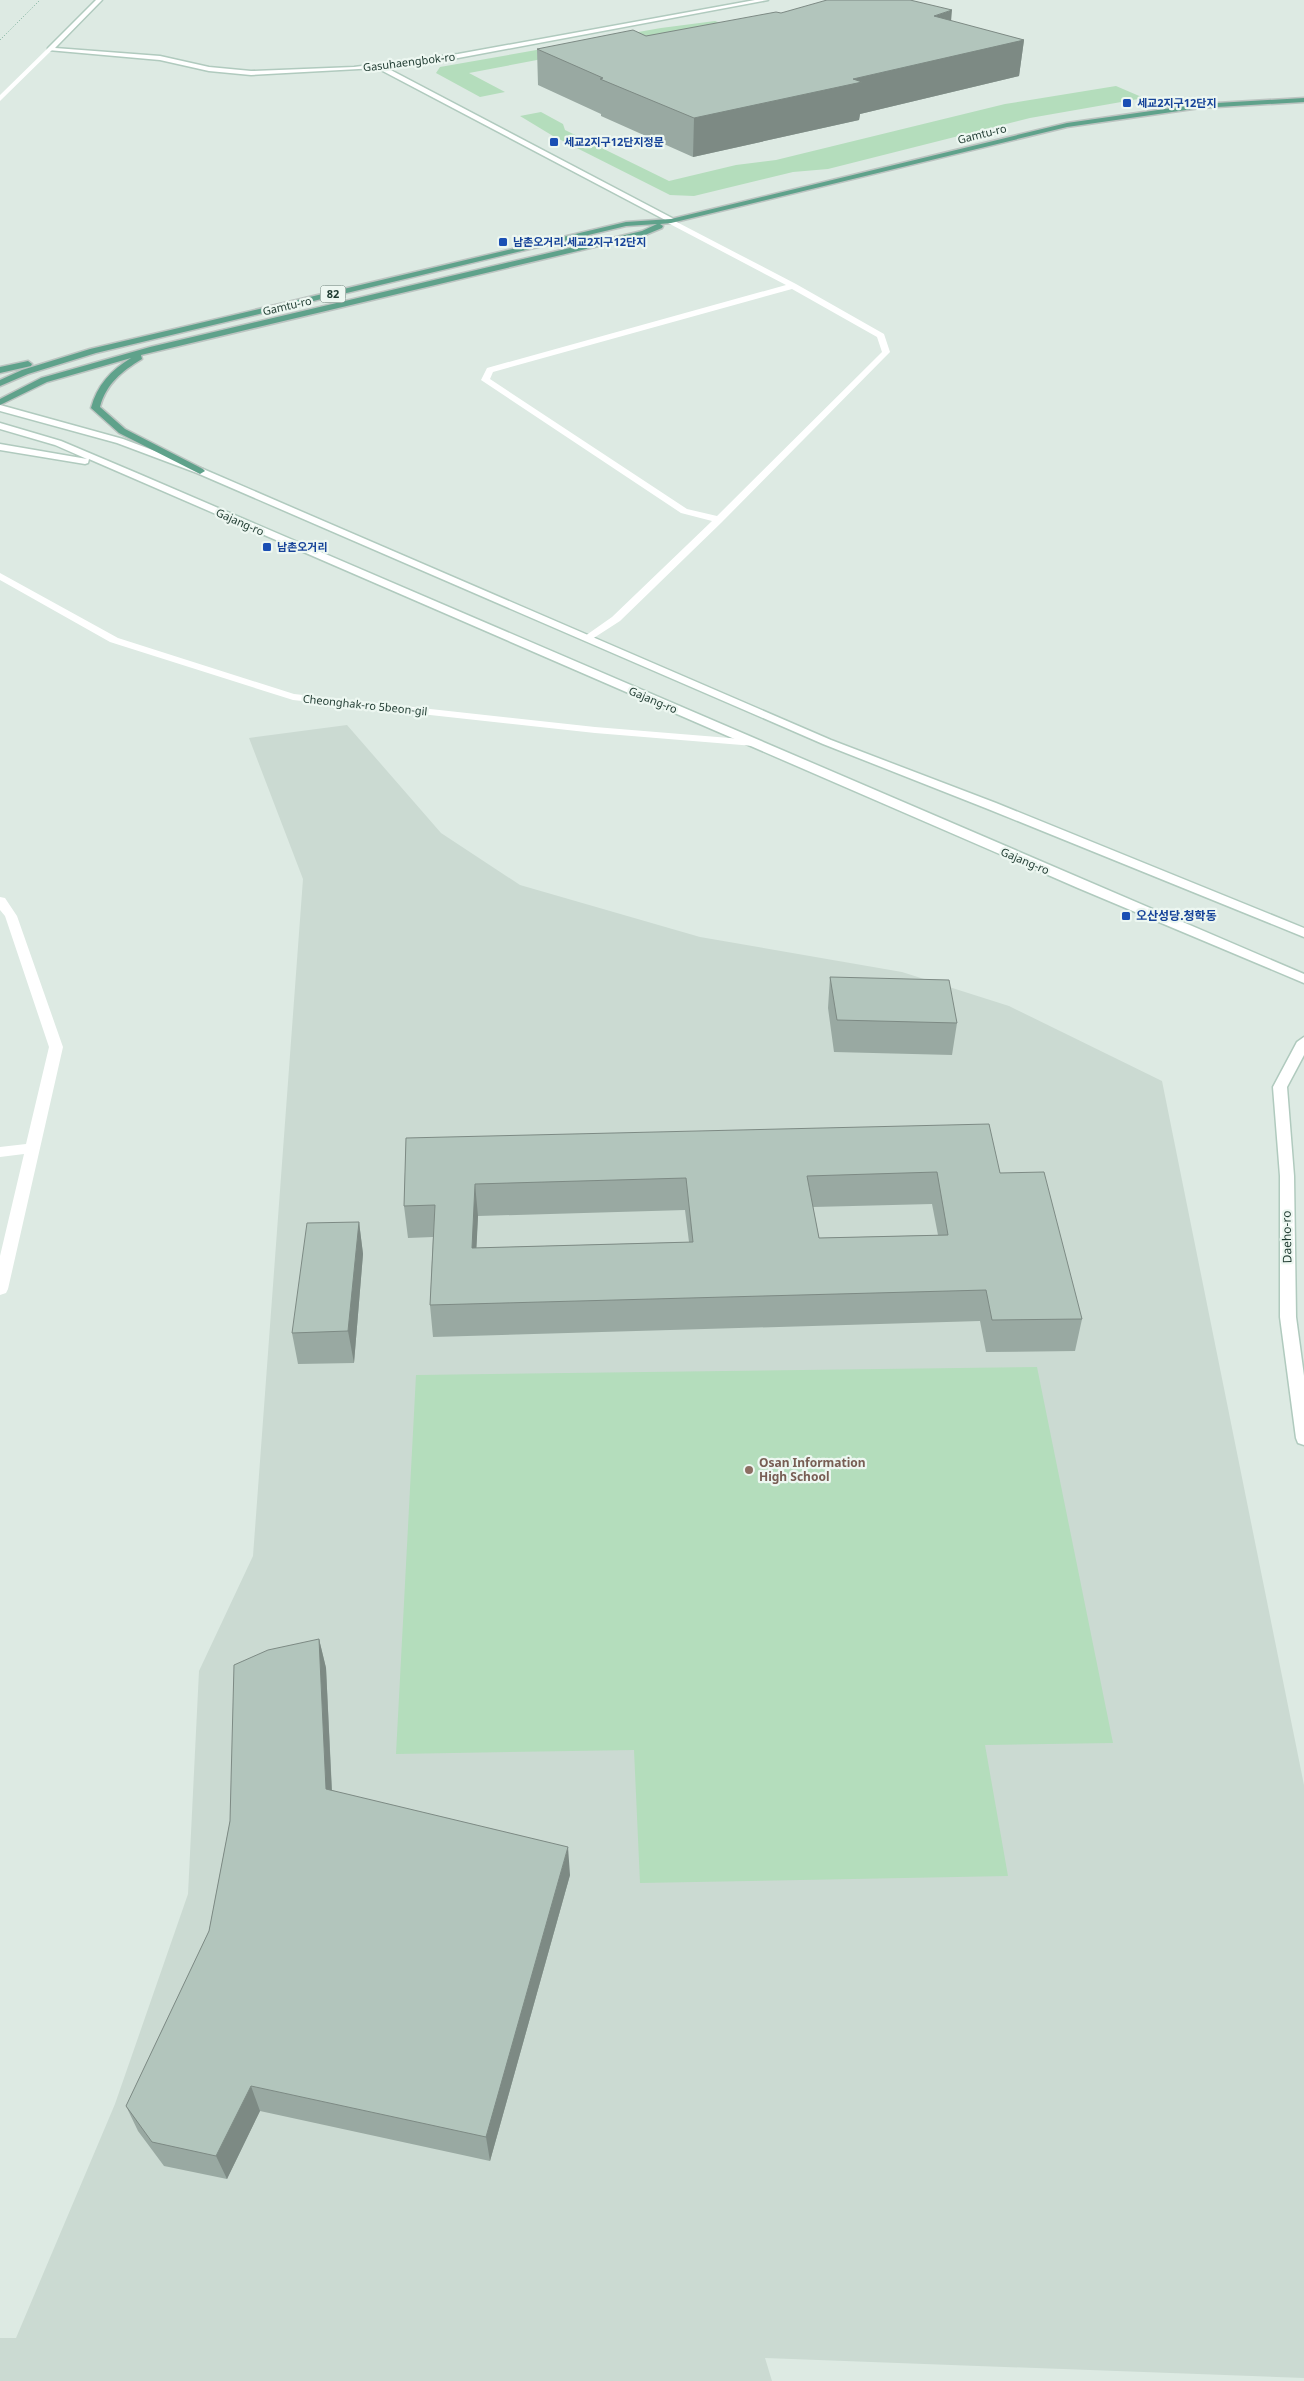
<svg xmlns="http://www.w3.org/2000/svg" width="1304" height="2381" font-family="'Noto Sans','Noto Sans KR',sans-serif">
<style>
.built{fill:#cbdad2}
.green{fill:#b4ddbc}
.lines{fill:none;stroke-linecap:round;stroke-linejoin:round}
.secondary-casing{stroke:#b0cabe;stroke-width:3}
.primary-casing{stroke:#bcc4c1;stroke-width:3}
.path{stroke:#7bb09b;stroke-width:1;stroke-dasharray:1 2;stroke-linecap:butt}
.street{fill:#fff;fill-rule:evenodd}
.secondary{fill:#fff;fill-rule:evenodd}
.primary{fill:#5fa28b;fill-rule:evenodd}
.wall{fill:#99a9a2;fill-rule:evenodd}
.shaded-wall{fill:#7d8a84}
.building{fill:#b2c5bc;stroke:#7d8a84;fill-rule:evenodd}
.transit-dot{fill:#1a4fb4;stroke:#edf7f1;stroke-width:2}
.education-dot{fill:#8d6e63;stroke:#edf7f1;stroke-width:2}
.labels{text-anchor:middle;stroke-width:4.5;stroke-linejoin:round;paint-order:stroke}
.far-street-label{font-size:11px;fill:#1e3a30;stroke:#edf7f1}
.far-transit-label{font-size:11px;font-weight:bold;fill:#164399;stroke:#edf7f1;text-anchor:start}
.shield{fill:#edf7f1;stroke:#5c736a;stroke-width:1}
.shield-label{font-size:11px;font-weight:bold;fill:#1e3a30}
.transit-label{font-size:12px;font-weight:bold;fill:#164399;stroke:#edf7f1;text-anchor:start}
.street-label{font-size:12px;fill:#1e3a30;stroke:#edf7f1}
.education-label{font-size:12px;font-weight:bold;fill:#785e54;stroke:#edf7f1;text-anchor:start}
</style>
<rect width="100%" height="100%" fill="#ddeae3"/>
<!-- built -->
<path class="built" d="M 347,725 L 441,833 L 520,885 L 700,937 L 902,972 L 1009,1006 L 1162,1081 L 1304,1785 L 1304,2378 L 765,2358 L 772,2381 L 0,2381 L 0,2338 L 16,2338 L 115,2104 L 188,1894 L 199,1671 L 253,1556 L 303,879 L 249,738 Z"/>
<!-- green -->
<path class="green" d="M 715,21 L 728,26 L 668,35 L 469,73 L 505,92 L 480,97 L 436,73 L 440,67 L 661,28 Z
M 1116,86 L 1144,98 L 1030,118 L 828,169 L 793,172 L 694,196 L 670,195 L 553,136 L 520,116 L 541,112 L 563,124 L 565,130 L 669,181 L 736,165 L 776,160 L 1005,104 Z
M 1037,1367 L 1113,1743 L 985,1745 L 1008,1876 L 640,1883 L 634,1750 L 396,1754 L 416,1375 Z"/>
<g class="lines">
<defs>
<path id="secondary" d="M 96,0 L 102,0 L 55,48 L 160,56 L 209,67 L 251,71 L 354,67 L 458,54 L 755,0 L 768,0 L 458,58 L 385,67 L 674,219 L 675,221 L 671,223 L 377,68 L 251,75 L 209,71 L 160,60 L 48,50 L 48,48 Z
M 0,405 L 123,439 L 203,469 L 831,740 L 996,803 L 1304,928 L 1304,937 L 988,809 L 823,744 L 197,473 L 117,443 L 0,411 Z
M 0,423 L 61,441 L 139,474 L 1304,974 L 1304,983 L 1078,888 L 89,459 L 88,463 L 85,464 L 0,450 L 0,444 L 87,459 L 55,445 L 0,429 Z
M 1304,1037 L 1304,1055 L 1287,1087 L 1294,1176 L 1296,1317 L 1304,1376 L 1304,1445 L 1298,1443 L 1296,1438 L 1280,1317 L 1280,1176 L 1273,1087 L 1297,1042 Z"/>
<path id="primary" d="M 1304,98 L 1304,102 L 1200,108 L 1067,127 L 671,223 L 660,224 L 663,226 L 662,228 L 645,235 L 141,355 L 142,359 C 122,371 106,384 100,407 L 125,429 L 203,469 L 205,471 L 200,474 L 119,433 L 91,408 C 97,385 111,370 131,358 L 47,382 L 0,405 L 0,399 L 41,378 L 150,347 L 642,231 L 657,224 L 626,226 L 96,353 L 28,374 L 0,386 L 0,380 L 22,370 L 90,349 L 626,222 L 671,219 L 1067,123 L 1200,104 Z
M 28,361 L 32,364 L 31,366 L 0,373 L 0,367 Z"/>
</defs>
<!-- secondary casing -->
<use href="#secondary" class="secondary-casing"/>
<!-- primary casing -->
<use href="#primary" class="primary-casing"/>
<!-- path -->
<path class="path" d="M 0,40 L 40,0"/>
<!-- street -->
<path class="street" d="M 48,48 L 53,49 L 0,101 L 0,95 Z
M 671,219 L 796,284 L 884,334 L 890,352 L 722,522 L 620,621 L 589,641 L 584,638 L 585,636 L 612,617 L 712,521 L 681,513 L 481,380 L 487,368 L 786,285 L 668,223 L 667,221 ZM 792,289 L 877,337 L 882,352 L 717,516 L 687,509 L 490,379 L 493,372 Z
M 0,573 L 118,638 L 294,694 L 595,727 L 754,740 L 760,743 L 754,746 L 595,733 L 293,700 L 110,642 L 0,580 Z
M 0,897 L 5,898 L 17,916 L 63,1047 L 8,1289 L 6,1293 L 0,1295 L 0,1256 L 24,1154 L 0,1157 L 0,1147 L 26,1144 L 49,1047 L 5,916 L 0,910 Z"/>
<!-- secondary -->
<use href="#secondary" class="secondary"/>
<!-- primary -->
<use href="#primary" class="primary"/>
</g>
<!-- wall -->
<path class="wall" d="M 781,13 L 951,21 L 1024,40 L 1019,76 L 860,114 L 859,120 L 693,157 L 601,116 L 601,114 L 538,85 L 537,49 L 646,36 Z
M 830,977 L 957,1023 L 952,1055 L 834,1052 L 828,1008 Z
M 406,1138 L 1000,1173 L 1082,1319 L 1075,1351 L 986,1352 L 980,1321 L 433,1337 L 430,1305 L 433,1237 L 408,1238 L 404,1206 ZM 932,1204 L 938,1235 L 819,1238 L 813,1207 ZM 685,1210 L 689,1242 L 476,1248 L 478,1216 Z
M 359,1222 L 363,1254 L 354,1363 L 298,1364 L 292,1333 Z
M 319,1639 L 326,1668 L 332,1790 L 570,1875 L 490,2161 L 260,2111 L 227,2179 L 164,2166 L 138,2131 L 126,2106 L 209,1931 L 230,1821 Z"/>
<!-- shaded-wall -->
<path class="shaded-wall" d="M 952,10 L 949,45 L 934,16 Z
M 1024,40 L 1019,76 L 860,114 L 859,120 L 693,157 L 694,118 L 853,79 Z
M 475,1184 L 478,1216 L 475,1279 L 472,1248 Z
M 359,1222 L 363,1254 L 354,1363 L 348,1331 Z
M 319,1639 L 326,1668 L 333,1817 L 326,1789 Z
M 568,1847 L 570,1875 L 490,2161 L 486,2137 Z
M 251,2086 L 260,2111 L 227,2179 L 216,2156 Z"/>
<!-- building -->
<path class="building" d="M 827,0 L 910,0 L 952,10 L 934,16 L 1024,40 L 853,79 L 862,82 L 694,118 L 600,79 L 603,78 L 537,49 L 633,30 L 646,36 L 776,12 L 781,13 Z
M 830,977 L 949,980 L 957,1023 L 837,1020 Z
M 989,1124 L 1000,1173 L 1044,1172 L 1082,1319 L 992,1320 L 986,1290 L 430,1305 L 435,1205 L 404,1206 L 406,1138 ZM 937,1172 L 948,1235 L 819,1238 L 807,1176 ZM 686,1178 L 693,1242 L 472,1248 L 475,1184 Z
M 359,1222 L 348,1331 L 292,1333 L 307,1223 Z
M 319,1639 L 326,1789 L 568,1847 L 486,2137 L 251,2086 L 216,2156 L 152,2142 L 126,2106 L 209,1931 L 230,1821 L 234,1665 L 268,1650 Z"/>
<!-- markers -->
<g class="transit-dot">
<rect x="1122" y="98" width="10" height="10" rx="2.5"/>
<rect x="549" y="137" width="10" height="10" rx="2.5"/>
<rect x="498" y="237" width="10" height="10" rx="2.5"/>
<rect x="262" y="542" width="10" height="10" rx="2.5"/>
<rect x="1121" y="911" width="10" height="10" rx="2.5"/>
</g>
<circle class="education-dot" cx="749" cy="1470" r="5"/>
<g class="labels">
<!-- far-street labels -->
<g class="far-street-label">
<text transform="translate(409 62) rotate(-7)" y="4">Gasuhaengbok-ro</text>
<text transform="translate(982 134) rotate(-14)" y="4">Gamtu-ro</text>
<text transform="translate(287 306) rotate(-13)" y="4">Gamtu-ro</text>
<text transform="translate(240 522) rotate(24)" y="4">Gajang-ro</text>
<text transform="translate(653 700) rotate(23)" y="4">Gajang-ro</text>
<text transform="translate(365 705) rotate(6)" y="4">Cheonghak-ro 5beon-gil</text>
<text transform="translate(1025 861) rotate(23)" y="4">Gajang-ro</text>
</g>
<!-- far-transit labels -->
<g class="far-transit-label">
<text x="1137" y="107">세교2지구12단지</text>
<text x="564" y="146">세교2지구12단지정문</text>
<text x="513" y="246">남촌오거리.세교2지구12단지</text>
<text x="277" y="551">남촌오거리</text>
</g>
<!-- shield labels -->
<rect class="shield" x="320.5" y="285.5" width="25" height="17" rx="4"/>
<g class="shield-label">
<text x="333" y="298">82</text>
</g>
<!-- transit labels -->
<g class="transit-label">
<text x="1136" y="920">오산성당.청학동</text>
</g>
<!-- street labels -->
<g class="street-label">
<text transform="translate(1287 1237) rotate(-91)" y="4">Daeho-ro</text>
</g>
<!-- education labels -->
<g class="education-label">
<text x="759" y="1467">Osan Information<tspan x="759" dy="14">High School</tspan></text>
</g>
</g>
</svg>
